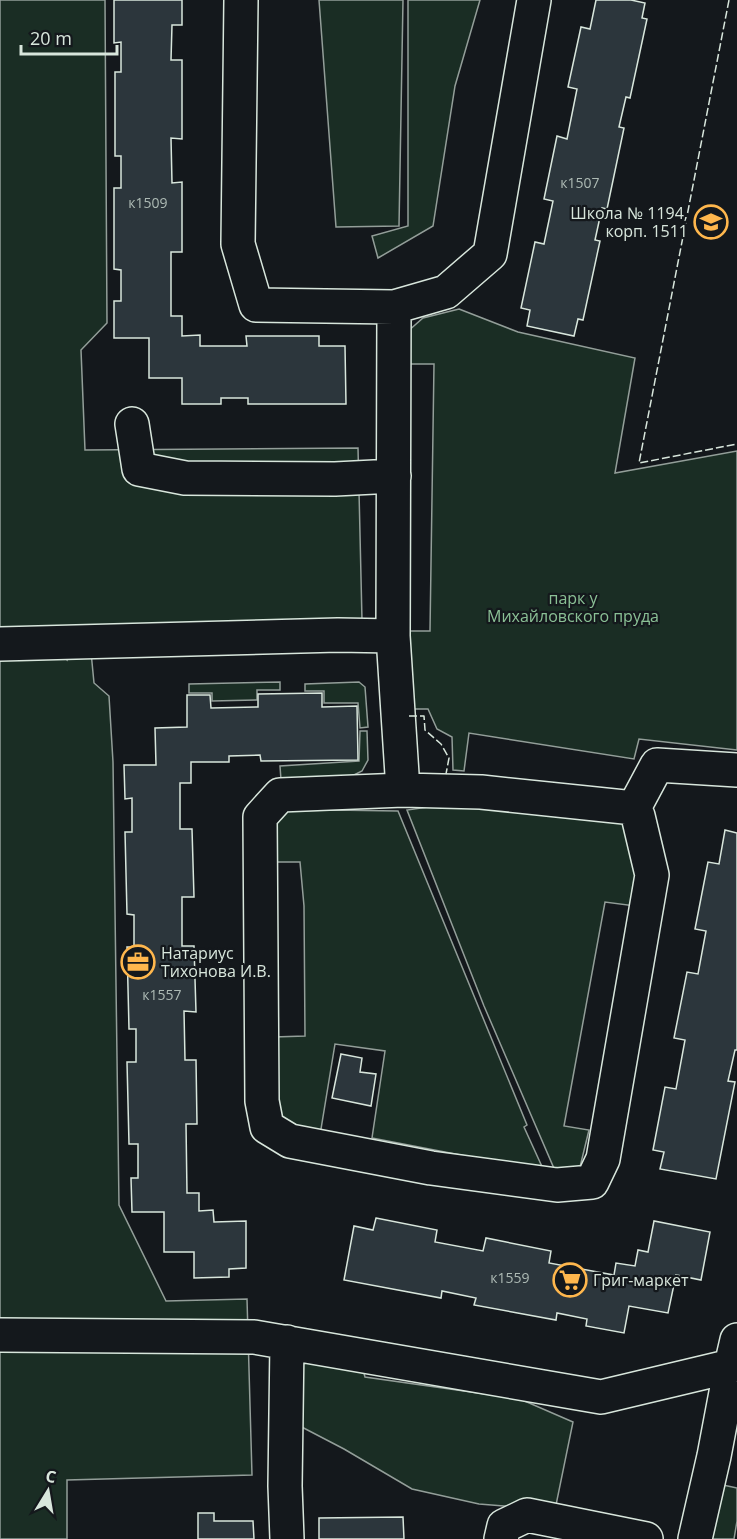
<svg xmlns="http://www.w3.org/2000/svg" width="737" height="1539" font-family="'Open Sans',sans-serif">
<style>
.green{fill:#1a2d24;stroke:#939e99;stroke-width:1.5}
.building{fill:#2c363c;stroke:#d8e6dc;stroke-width:1.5}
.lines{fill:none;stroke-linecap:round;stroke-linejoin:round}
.minor-casing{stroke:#d8e6dc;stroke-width:36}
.minor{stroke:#14181c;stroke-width:33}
.fence{stroke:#d8e6dc;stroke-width:1.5;stroke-dasharray:8 3;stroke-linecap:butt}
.labels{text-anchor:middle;stroke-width:4.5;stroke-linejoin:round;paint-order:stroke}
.number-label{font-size:14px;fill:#adbab4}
.poi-label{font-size:16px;fill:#d8e6dc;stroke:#14181c;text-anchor:start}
.park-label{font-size:16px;fill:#8ac095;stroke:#14181c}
</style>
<rect width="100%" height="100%" fill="#14181c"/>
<!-- green -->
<path class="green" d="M 0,0 L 105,0 L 107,323 L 81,350 L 85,450 L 358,448 L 362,620 L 0,628 Z
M 319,0 L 403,0 L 399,226 L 336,227 Z
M 408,0 L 480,0 L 455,86 L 433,226 L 378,258 L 372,236 L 408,226 Z
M 459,309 L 518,332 L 635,358 L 615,473 L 737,451 L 737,750 L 639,739 L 634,759 L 469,733 L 464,771 L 453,770 L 452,737 L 437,729 L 428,709 L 411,709 L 408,631 L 430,631 L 434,364 L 405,364 L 407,332 L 423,318 Z
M 91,652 L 94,683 L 109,696 L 113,762 L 119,1205 L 166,1301 L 247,1299 L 252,1475 L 67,1480 L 67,1539 L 0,1539 L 0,657 L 62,656 L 67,660 L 67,653 Z
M 280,682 L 280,690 L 257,690 L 257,700 L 212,701 L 212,693 L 189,693 L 189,684 Z
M 359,682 L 365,687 L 368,727 L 360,728 L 358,703 L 324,703 L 324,691 L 305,691 L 305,684 Z
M 360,731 L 367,731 L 368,760 L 362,771 L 348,778 L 281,780 L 280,766 L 359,761 Z
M 442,805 L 617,820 L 638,827 L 635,906 L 605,902 L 564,1126 L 589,1130 L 580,1167 L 556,1173 L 484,1006 L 407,810 Z
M 333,810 L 398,811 L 527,1125 L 524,1127 L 544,1171 L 372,1138 L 385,1051 L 335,1044 L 320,1135 C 312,1133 302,1134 296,1131 C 267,1118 275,1064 274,1037 L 305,1036 L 304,906 L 300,862 L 271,862 L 270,837 L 282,811 Z
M 296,1351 L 361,1362 L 365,1377 L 520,1399 L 573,1422 L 555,1510 L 479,1504 L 412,1489 L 344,1449 L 294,1423 Z
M 723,1485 L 737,1488 L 737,1521 L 734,1539 L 709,1539 Z"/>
<!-- building -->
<path class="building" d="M 114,0 L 182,0 L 182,25 L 172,25 L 171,60 L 182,60 L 182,139 L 171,138 L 172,183 L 182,182 L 182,252 L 171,252 L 171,316 L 182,316 L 182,336 L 200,335 L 200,346 L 247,346 L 246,336 L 319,336 L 319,346 L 345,346 L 346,404 L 248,404 L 248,398 L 221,398 L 221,404 L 182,404 L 182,378 L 149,378 L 149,338 L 114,338 L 114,301 L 121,301 L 121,270 L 114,269 L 114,188 L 121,188 L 121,156 L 115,156 L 115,72 L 121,72 L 121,42 L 114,43 Z
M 596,0 L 631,0 L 645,3 L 642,18 L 647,19 L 630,98 L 626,97 L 619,127 L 624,128 L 607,209 L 602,208 L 595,240 L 600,241 L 583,320 L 578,319 L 574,336 L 527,326 L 530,310 L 521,308 L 535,242 L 544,244 L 553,201 L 544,199 L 557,136 L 567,139 L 577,89 L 568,87 L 581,27 L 590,29 Z
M 322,693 L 322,707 L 357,706 L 358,760 L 261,761 L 260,755 L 229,756 L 229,762 L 191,762 L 191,783 L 180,783 L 180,829 L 192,829 L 194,897 L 182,897 L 182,946 L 194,946 L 196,1012 L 184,1011 L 185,1060 L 196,1060 L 197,1124 L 186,1124 L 187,1193 L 199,1193 L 199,1211 L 213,1210 L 214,1222 L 246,1221 L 246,1268 L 229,1269 L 229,1277 L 194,1278 L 194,1252 L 164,1252 L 164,1212 L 132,1212 L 131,1178 L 138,1178 L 138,1144 L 129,1144 L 127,1062 L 136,1062 L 136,1029 L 129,1029 L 127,947 L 134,947 L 134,915 L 127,914 L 125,832 L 132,832 L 132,798 L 125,799 L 124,765 L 156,765 L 155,728 L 187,727 L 187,695 L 210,695 L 211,708 L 258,707 L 258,694 Z
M 725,830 L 737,833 L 737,1050 L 735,1050 L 728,1081 L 735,1082 L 716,1179 L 660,1169 L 664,1152 L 653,1150 L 665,1087 L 676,1089 L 685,1040 L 674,1038 L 687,972 L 698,974 L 706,931 L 695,929 L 708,862 L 719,864 Z
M 341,1054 L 362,1058 L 360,1072 L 376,1074 L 371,1106 L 332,1098 Z
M 376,1218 L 437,1230 L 435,1242 L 483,1251 L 486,1238 L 551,1251 L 549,1263 L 614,1275 L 616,1263 L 635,1266 L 638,1250 L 648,1252 L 654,1221 L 710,1232 L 701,1280 L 676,1275 L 668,1313 L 629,1306 L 624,1333 L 586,1326 L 587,1319 L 557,1313 L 556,1320 L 474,1305 L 476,1298 L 442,1291 L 441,1298 L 344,1280 L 354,1226 L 373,1230 Z
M 198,1513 L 214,1513 L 214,1521 L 253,1521 L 254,1539 L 198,1539 Z
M 403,1517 L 404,1539 L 319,1539 L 319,1518 Z"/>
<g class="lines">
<defs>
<path id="minor" d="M 241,0 L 238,244 L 256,305 L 394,307 L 393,636 L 403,790
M 394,307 L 446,292 L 490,254 L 534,0
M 132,424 L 139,469 L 185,478 L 335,479 L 394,476
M 0,644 L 338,635 L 393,636
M 403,790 L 481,792 L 634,808 L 638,816 L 652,875 L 603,1159 L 592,1182 L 557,1185 L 431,1168 L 290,1141 L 267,1127 L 262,1101 L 260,817 L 280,795 Z
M 634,808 L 657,765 L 737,770
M 0,1335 L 254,1337 L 601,1397 L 731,1366 L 737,1340
M 287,1539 L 285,1486 L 287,1342
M 501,1539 L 504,1526 L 527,1515 L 646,1539
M 695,1539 L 714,1456 L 731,1366"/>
</defs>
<!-- minor casing -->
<use href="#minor" class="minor-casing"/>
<!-- minor -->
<use href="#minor" class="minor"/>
<!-- fence -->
<path class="fence" d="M 729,0 L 639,463 L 737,444
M 409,716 L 424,716 L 425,730 L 441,744 L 449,758 L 446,774"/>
</g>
<!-- icons -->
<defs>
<symbol id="school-ring" viewBox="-11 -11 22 22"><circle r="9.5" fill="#14181c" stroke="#ffb74d" stroke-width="1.5"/><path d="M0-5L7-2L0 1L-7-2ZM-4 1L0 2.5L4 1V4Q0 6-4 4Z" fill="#ffb74d"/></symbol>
<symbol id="office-ring" viewBox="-11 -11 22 22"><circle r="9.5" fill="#14181c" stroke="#ffb74d" stroke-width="1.5"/><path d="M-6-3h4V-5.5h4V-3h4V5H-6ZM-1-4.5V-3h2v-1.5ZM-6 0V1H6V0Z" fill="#ffb74d"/></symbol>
<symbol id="supermarket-ring" viewBox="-11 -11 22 22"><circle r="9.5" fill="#14181c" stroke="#ffb74d" stroke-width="1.5"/><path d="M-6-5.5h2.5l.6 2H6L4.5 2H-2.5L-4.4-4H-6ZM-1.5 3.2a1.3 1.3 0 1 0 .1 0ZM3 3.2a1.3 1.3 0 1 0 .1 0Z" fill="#ffb74d"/></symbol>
</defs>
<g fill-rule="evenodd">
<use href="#school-ring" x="692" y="203" width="38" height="38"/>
<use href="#office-ring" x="119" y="943" width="38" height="38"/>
<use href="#supermarket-ring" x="551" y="1261" width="38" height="38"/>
</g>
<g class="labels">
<!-- number labels -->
<g class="number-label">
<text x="580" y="188">к1507</text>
<text x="148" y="208">к1509</text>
<text x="162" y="1000">к1557</text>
<text x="510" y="1283">к1559</text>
</g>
<!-- poi labels -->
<g class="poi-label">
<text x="688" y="219" text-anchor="end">Школа № 1194,<tspan x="688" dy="18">корп. 1511</tspan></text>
<text x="161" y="959">Натариус<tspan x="161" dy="18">Тихонова И.В.</tspan></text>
<text x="593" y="1286">Григ-маркет</text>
</g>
<!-- park labels -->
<g class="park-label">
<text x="573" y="604">парк у<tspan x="573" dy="18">Михайловского пруда</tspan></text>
</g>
</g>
<!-- north arrow -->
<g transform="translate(48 1491) rotate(11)" stroke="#14181c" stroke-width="4.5" paint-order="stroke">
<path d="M0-4.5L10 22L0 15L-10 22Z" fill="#d8e6dc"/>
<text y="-9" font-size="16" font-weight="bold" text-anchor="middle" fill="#d8e6dc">С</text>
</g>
<!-- scale -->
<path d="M21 45v9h96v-9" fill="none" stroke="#d8e6dc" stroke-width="3"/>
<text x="30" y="45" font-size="18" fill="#d8e6dc" stroke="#14181c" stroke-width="4.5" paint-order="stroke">20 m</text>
</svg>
